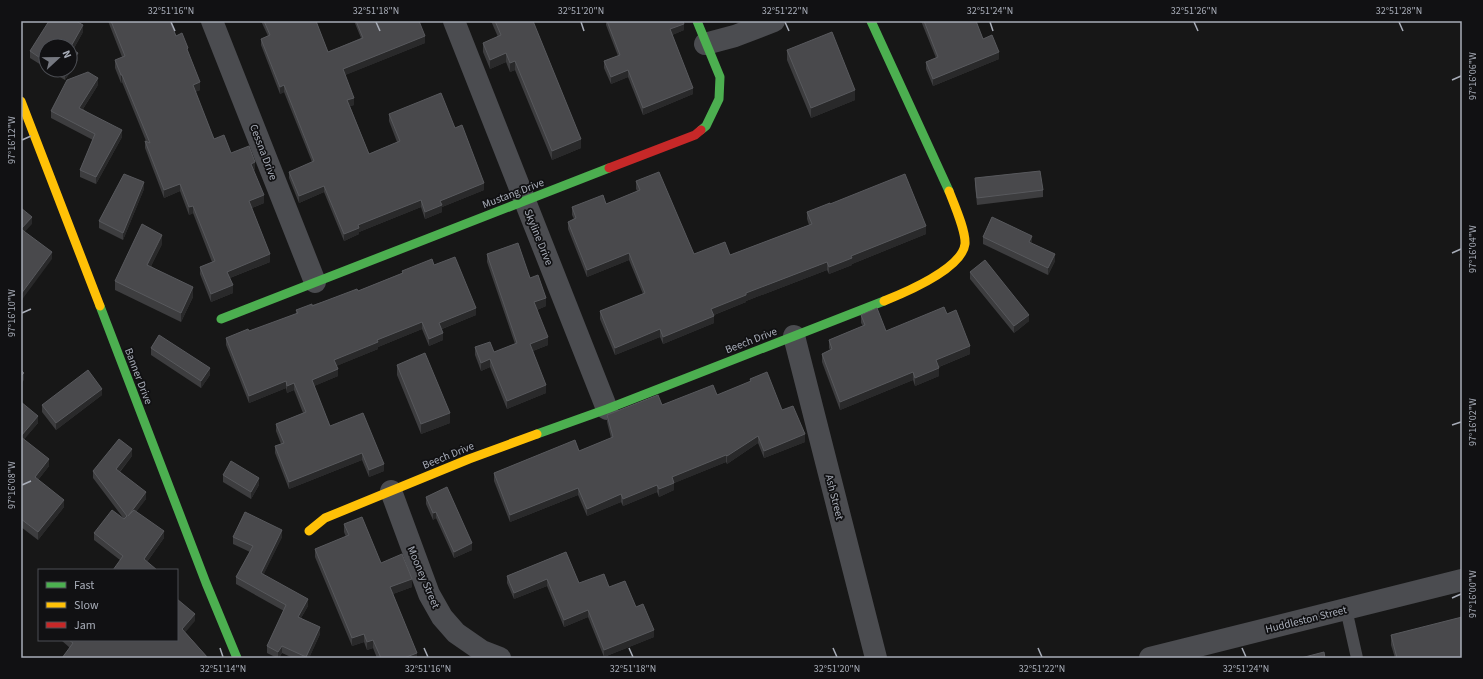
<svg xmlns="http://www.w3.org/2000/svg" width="1483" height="679" font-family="'Source Sans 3',sans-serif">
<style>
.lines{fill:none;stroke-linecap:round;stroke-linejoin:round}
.lane{stroke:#4b4c50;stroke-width:12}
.street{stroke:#4b4c50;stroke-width:22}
.fast{stroke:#4caf50;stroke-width:9}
.slow{stroke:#ffc107;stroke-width:9}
.jam{stroke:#c62828;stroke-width:9}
.wall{fill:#3d3d3f}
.shaded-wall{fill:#29292a}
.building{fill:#49494c;stroke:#58595d}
.ticks{fill:none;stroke:#a8adb8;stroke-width:1.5}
.labels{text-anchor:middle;stroke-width:3.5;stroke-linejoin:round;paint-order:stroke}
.street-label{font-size:11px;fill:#a8adb8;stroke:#111113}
.neatline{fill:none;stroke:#a8adb8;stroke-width:1.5}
.ticks-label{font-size:10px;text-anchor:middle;fill:#a8adb8}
</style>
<rect width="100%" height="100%" fill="#171717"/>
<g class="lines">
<!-- lane -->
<path class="lane" d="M 1346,609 L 1357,658"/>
<!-- street -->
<path class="street" d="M 212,21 L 315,282
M 454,21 L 607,409
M 705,44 L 735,36 L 774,21
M 794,336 L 876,658
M 391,491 L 429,594 L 442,617 L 456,633 L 482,651 L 500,658
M 1150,658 L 1462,580"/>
<!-- fast -->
<path class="fast" d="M 697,21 L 720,77 L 719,99 L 706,126 L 701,130
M 871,21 L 949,191
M 100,306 L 206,583 L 237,658
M 221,319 L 609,168
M 537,434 L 607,409 L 884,301"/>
<!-- slow -->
<path class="slow" d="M 21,101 L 100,306
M 884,301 C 904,293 962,269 965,244 C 966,231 954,204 949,191
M 309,531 L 325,518 L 469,459 L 537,434"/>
<!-- jam -->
<path class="jam" d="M 609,168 L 695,135 L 701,130"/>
</g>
<!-- wall -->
<path class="wall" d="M 108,21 L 170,21 L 176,36 L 188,53 L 200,90 L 195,92 L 214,139 L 231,153 L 255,170 L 253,170 L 264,203 L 252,208 L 270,262 L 230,278 L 233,293 L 211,302 L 200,274 L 200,267 L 212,262 L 193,213 L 189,215 L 180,191 L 164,198 L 145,148 L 145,141 L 146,141 L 122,82 L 121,83 L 115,68 L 115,60 L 122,57 Z
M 261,21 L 316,21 L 328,52 L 361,38 L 354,21 L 419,21 L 425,43 L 345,75 L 354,105 L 350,106 L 369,154 L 397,142 L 389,121 L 389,114 L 455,128 L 484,190 L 442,207 L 442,212 L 425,219 L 421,207 L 359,232 L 359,234 L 344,241 L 324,192 L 299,203 L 289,178 L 289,172 L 312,162 L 284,92 L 280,94 L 261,45 L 261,39 L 268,36 Z
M 491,21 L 533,21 L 581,148 L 552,160 L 515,70 L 510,72 L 506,62 L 490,69 L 483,52 L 483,43 L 498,37 Z
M 606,21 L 683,21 L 684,30 L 672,35 L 693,94 L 643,115 L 628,77 L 611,84 L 604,68 L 604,61 L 618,56 L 606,25 Z
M 921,21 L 976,21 L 983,39 L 999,59 L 933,86 L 926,69 L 926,62 L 936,58 Z
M 83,32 L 73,50 L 78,60 L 65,80 L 48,70 L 70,70 L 46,46 L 46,68 L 30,58 L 30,51 Z
M 787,50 L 855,100 L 811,118 L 787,60 Z
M 98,85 L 83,109 L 122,137 L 96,184 L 80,177 L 80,170 L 93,140 L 51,118 L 51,111 Z
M 975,178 L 1043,190 L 1043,197 L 977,205 L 975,185 Z
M 636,181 L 694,254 L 730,255 L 809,225 L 807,219 L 807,212 L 830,204 L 926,234 L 852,264 L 852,265 L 829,274 L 827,270 L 746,301 L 746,302 L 714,315 L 714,323 L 663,344 L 660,337 L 615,355 L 600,319 L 600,311 L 643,294 L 629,260 L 587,277 L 568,229 L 568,222 L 574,219 L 572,215 L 572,207 L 606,204 L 637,191 L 636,189 Z
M 144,189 L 123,240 L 99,228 L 99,221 Z
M 983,237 L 1055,261 L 1048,275 L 983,244 Z
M 162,244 L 151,266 L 193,297 L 181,322 L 115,290 L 115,281 Z
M 487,254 L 530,278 L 546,306 L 537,310 L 548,345 L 533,351 L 546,393 L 507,409 L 490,367 L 481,371 L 475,355 L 475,347 L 494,352 L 515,344 L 487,262 Z
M 434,265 L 476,315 L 442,329 L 443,340 L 429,346 L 422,329 L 378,347 L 378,349 L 336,366 L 338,376 L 314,386 L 330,426 L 384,471 L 369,477 L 362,460 L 289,489 L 275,453 L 275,446 L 281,444 L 276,431 L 276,424 L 303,413 L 294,390 L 287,393 L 286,388 L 249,403 L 226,345 L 226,338 L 249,331 L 296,314 L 296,310 L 358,291 L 402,273 L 402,271 Z
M 970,272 L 1029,321 L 1014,333 L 970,279 Z
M 947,314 L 970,354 L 939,367 L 939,376 L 915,386 L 913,380 L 840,410 L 822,362 L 822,354 L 830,350 L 829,348 L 829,340 L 863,326 L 861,323 L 861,315 L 886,331 Z
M 151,348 L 210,375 L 201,388 L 151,355 Z
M 397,365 L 450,423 L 421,434 L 397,375 Z
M 750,379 L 782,410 L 805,442 L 764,458 L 758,443 L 727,464 L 726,462 L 674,483 L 674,490 L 659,497 L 657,492 L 623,506 L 621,502 L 587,516 L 578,495 L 510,522 L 494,481 L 494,473 L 579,451 L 611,438 L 607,422 L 607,415 L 717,395 L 750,382 Z
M 102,395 L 56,430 L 42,412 L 42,405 Z
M 21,402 L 38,423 L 24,439 L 49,466 L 38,480 L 64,507 L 38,540 L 21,527 Z
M 132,456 L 120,472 L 146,499 L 136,511 L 164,538 L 147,562 L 120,560 L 94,540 L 94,533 L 124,519 L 93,478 L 93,471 Z
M 223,475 L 259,485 L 251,499 L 223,482 Z
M 426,497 L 472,550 L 454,558 L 436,518 L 433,520 L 426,504 Z
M 344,524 L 381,563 L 412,587 L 393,594 L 417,658 L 377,658 L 373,648 L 367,650 L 364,642 L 352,646 L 315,557 L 315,549 L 346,537 L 344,532 Z
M 233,537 L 282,537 L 263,575 L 308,606 L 301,618 L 320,634 L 309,658 L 293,658 L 282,653 L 279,658 L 277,658 L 267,653 L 267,646 L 284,611 L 236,584 L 236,577 L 250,552 L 233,544 Z
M 566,552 L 579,583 L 609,587 L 636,607 L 654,637 L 604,657 L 588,617 L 564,627 L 547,586 L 514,599 L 507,583 L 507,576 Z
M 195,621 L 185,632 L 208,658 L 62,658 L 70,648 L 61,640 L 177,640 Z
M 1391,635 L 1462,658 L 1395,658 L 1391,645 Z"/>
<!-- shaded-wall -->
<path class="shaded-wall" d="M 684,24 L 684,30 L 670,36 L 670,29 Z
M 83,25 L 83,32 L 70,55 L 70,48 Z
M 425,36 L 425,43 L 343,76 L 343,69 Z
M 999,52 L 999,59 L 933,86 L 933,79 Z
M 78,53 L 78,60 L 65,80 L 65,73 L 67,70 L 70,70 L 70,65 Z
M 506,53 L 506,62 L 490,69 L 490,60 Z
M 515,61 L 515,70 L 510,72 L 510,63 Z
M 628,70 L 628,77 L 611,84 L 611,77 Z
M 121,75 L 122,75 L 122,82 L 121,83 Z
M 98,78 L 98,85 L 79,115 L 79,108 Z
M 200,82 L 200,90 L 193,93 L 193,85 Z
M 284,85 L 284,92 L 280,94 L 280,87 Z
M 693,88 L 693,94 L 643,115 L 643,108 Z
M 855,90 L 855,100 L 811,118 L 811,108 Z
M 354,98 L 354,105 L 347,107 L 347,100 Z
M 122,130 L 122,137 L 96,184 L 96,177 Z
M 581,139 L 581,148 L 552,160 L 552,151 Z
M 255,162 L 255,170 L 251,171 L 251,164 Z
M 144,182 L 144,189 L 123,240 L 123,233 Z
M 484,183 L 484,190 L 442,207 L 442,212 L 425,219 L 425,212 L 440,201 Z
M 180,184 L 180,191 L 164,198 L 164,190 Z
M 324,186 L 324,192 L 299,203 L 299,196 Z
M 264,195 L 264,203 L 249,209 L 249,201 Z
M 421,200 L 421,207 L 359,232 L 359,234 L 344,241 L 344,234 L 358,225 Z
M 193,206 L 193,213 L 189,215 L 189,207 Z
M 32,217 L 32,224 L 21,236 L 21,229 Z
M 926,226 L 926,234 L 852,264 L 852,265 L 829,274 L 829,267 L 851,256 Z
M 162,235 L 162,244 L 147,274 L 147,265 Z
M 1032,236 L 1032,243 L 1029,242 Z
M 52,252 L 52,259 L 21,301 L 21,294 Z
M 629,253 L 629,260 L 587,277 L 587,270 Z
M 270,254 L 270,262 L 227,279 L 227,272 Z
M 1055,254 L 1055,261 L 1048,275 L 1048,268 Z
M 827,262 L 827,270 L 746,301 L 746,302 L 711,316 L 711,309 L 746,293 Z
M 233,285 L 233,293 L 211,302 L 211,294 Z
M 193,287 L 193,297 L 181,322 L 181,313 Z
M 546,298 L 546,306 L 534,311 L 534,302 Z
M 476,308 L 476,315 L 439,330 L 439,323 Z
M 1029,315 L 1029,321 L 1014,333 L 1014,326 Z
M 714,316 L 714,323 L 663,344 L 663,337 Z
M 422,322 L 422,329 L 378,347 L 378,349 L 334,367 L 334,360 L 377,340 Z
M 660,329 L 660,337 L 615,355 L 615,348 Z
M 443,333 L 443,340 L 429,346 L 429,339 Z
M 548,337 L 548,345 L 530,352 L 530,344 Z
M 970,346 L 970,354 L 936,368 L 936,360 Z
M 490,359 L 490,367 L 481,371 L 481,363 Z
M 210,368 L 210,375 L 201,388 L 201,381 Z
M 939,368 L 939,376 L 915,386 L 915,378 Z
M 338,369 L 338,376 L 312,387 L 312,380 Z
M 913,372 L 913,380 L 840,410 L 840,402 Z
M 24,373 L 24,380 L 21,384 L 21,376 Z
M 286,381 L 286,388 L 249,403 L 249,396 Z
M 294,383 L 294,390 L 287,393 L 287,386 Z
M 546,385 L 546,393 L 507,409 L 507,401 Z
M 102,389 L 102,395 L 56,430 L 56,423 Z
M 450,413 L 450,423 L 421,434 L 421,424 Z
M 38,416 L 38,423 L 21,443 L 21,436 Z
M 805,434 L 805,442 L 764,458 L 764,451 Z
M 758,436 L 758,443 L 727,464 L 727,456 Z
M 132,449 L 132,456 L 116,476 L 116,469 Z
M 362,453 L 362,460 L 289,489 L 289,482 Z
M 726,455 L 726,462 L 672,484 L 672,477 Z
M 49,459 L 49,466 L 35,484 L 35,477 Z
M 384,464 L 384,471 L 369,477 L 369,470 Z
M 259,478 L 259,485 L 251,499 L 251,492 Z
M 674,483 L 674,490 L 659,497 L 659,489 Z
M 657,485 L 657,492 L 623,506 L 623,499 Z
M 578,488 L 578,495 L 510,522 L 510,515 Z
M 146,492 L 146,499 L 128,523 L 128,516 Z
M 621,494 L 621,502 L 587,516 L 587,509 Z
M 64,500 L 64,507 L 38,540 L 38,532 Z
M 436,512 L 436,518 L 433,520 L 433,513 Z
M 282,530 L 282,537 L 261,580 L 261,573 Z
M 164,531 L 164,538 L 144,566 L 144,559 Z
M 472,543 L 472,550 L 454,558 L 454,552 Z
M 412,579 L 412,587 L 390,595 L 390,587 Z
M 547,579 L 547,586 L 514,599 L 514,593 Z
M 308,599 L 308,606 L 298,623 L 298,617 Z
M 588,610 L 588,617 L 564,627 L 564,620 Z
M 195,614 L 195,621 L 182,636 L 182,629 Z
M 320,627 L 320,634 L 309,658 L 306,658 Z
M 654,630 L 654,637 L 604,657 L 604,650 Z
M 364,634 L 364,642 L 352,646 L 352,638 Z
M 373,640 L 373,648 L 367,650 L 367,642 Z
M 282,646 L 282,653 L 278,658 L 278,652 Z
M 417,653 L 417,658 L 404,658 Z"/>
<!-- building -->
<path class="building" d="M 49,21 L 76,21 L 83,25 L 70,48 L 78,53 L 70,65 L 70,46 L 46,46 L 46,62 L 30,51 Z
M 111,21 L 170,21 L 176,36 L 182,33 L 188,48 L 187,49 L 200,82 L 193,85 L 214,139 L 224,135 L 231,153 L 249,146 L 255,162 L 251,164 L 264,195 L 249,201 L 270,254 L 227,272 L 233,285 L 211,294 L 200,267 L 215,261 L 193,206 L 189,207 L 180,184 L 164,190 L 145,141 L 150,143 L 122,75 L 121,75 L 115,60 L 125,56 Z
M 264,21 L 316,21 L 328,52 L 363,38 L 356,21 L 419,21 L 425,36 L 343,69 L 354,98 L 347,100 L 369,154 L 400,141 L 389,114 L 441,93 L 455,128 L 462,125 L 484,183 L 440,201 L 442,205 L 425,212 L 421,200 L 358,225 L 359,228 L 344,234 L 324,186 L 299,196 L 289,172 L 314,161 L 284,85 L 280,87 L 261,39 L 270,35 Z
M 495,21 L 533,21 L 581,139 L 552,151 L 515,61 L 510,63 L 506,53 L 490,60 L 483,43 L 501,35 Z
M 607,21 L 683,21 L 684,24 L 670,29 L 693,88 L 643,108 L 628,70 L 611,77 L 604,61 L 620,55 Z
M 924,21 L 976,21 L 983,39 L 992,35 L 999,52 L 933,79 L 926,62 L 938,57 Z
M 832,32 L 855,90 L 811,108 L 787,50 Z
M 60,70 L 67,70 L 65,73 Z
M 88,72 L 98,78 L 79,108 L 122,130 L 96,177 L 80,170 L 95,134 L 51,111 L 67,80 Z
M 1040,171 L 1043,190 L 977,198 L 975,178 Z
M 659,172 L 694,254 L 725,242 L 730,255 L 812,224 L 807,212 L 830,203 L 830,204 L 905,174 L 926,226 L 851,256 L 852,258 L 829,267 L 827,262 L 746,293 L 746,295 L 711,309 L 714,316 L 663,337 L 660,329 L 615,348 L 600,311 L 645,293 L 629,253 L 587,270 L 568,222 L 576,218 L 572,207 L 603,195 L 606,204 L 640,190 L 636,181 Z
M 124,174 L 144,182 L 123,233 L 99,221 Z
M 21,208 L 32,217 L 21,229 L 52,252 L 21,294 Z
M 992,217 L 1032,236 L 1029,242 L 1055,254 L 1048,268 L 983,237 Z
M 142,224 L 162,235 L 147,265 L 193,287 L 181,313 L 115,281 Z
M 518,243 L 530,278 L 538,275 L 546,298 L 534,302 L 548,337 L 530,344 L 546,385 L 507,401 L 490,359 L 481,363 L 475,347 L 490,342 L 494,352 L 517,343 L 487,254 Z
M 455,257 L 476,308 L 439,323 L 443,333 L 429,339 L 422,322 L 377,340 L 378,342 L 334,360 L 338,369 L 312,380 L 330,426 L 363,413 L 384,464 L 369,470 L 362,453 L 289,482 L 275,446 L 284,443 L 276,424 L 306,412 L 294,383 L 287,386 L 286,381 L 249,396 L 226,338 L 248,329 L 249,331 L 298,313 L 296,310 L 312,304 L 312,306 L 357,289 L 358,291 L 403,273 L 402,271 L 432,259 L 434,265 Z
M 985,260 L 1029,315 L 1014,326 L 970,272 Z
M 944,307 L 947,314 L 956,310 L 970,346 L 936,360 L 939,368 L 915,378 L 913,372 L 840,402 L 822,354 L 832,349 L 829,340 L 865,325 L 861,315 L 877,308 L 886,331 Z
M 159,335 L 210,368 L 201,381 L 151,348 Z
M 425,353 L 450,413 L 421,424 L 397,365 Z
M 21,370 L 24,373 L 21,376 Z
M 88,370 L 102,389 L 56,423 L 42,405 Z
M 767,372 L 782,410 L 793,406 L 805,434 L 764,451 L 758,436 L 727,456 L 726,455 L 672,477 L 674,483 L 659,489 L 657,485 L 623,499 L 621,494 L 587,509 L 578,488 L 510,515 L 494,473 L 575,440 L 579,451 L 613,437 L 607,415 L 658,395 L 662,405 L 713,385 L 717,395 L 751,381 L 750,379 Z
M 21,402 L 38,416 L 21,436 Z
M 21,437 L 49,459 L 35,477 L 64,500 L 38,532 L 21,519 Z
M 119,439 L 132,449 L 116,469 L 146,492 L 128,516 L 134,510 L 164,531 L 144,559 L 157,570 L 113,570 L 123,556 L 94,533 L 112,510 L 124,519 L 127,516 L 93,471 Z
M 231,461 L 259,478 L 251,492 L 223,475 Z
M 447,487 L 472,543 L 454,552 L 436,512 L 433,513 L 426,497 Z
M 245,512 L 282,530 L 261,573 L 308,599 L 298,617 L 320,627 L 306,657 L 282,646 L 278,652 L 267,646 L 286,605 L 236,577 L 253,546 L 233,537 Z
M 362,517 L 381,563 L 402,554 L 412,579 L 390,587 L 417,653 L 404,658 L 381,658 L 373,640 L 367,642 L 364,634 L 352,638 L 315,549 L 349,535 L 344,524 Z
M 566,552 L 579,583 L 604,574 L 609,587 L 625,581 L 636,607 L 643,604 L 654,630 L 604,650 L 588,610 L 564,620 L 547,579 L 514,593 L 507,576 Z
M 177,599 L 195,614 L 182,629 L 208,658 L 62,658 L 73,643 L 69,640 L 177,640 Z
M 1462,617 L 1462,658 L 1397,658 L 1391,635 Z
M 1324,652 L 1325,658 L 1301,658 Z"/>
<!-- ticks -->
<path class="ticks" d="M 171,22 L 175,31M 376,22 L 380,31M 581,22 L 584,31M 785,22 L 789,31M 990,22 L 993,31M 1194,22 L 1198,31M 1399,22 L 1403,31M 1452,80 L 1461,76M 22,140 L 31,136M 1452,253 L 1461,249M 22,313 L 31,309M 1452,425 L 1461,422M 22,485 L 31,481M 1452,598 L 1461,594M 220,648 L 223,657M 424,648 L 428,657M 629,648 L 633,657M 833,648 L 837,657M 1038,648 L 1042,657M 1242,648 L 1246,657"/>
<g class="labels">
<!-- street labels -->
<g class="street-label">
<text transform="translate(264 152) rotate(69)" y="4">Cessna Drive</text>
<text transform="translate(513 193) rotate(-21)" y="4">Mustang Drive</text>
<text transform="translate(539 237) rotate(68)" y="4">Skyline Drive</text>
<text transform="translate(751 340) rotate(-21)" y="4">Beech Drive</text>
<text transform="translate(139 376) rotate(69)" y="4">Banner Drive</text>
<text transform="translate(448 455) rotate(-22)" y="4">Beech Drive</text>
<text transform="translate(835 497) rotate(76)" y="4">Ash Street</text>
<text transform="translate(424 577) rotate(67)" y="4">Mooney Street</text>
<text transform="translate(1306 619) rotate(-14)" y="4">Huddleston Street</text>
</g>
</g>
<!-- border -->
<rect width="1483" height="679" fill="none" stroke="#111113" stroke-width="44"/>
<!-- legend -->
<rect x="38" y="569" width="140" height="72" fill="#111113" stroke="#4d4f55"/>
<rect x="46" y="582" width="20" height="6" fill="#4caf50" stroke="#4d4f55"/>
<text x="74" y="589" font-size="12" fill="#a8adb8">Fast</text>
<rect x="46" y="602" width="20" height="6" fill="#ffc107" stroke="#4d4f55"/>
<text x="74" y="609" font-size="12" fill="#a8adb8">Slow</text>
<rect x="46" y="622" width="20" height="6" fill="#c62828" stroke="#4d4f55"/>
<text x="74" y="629" font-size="12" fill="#a8adb8">Jam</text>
<!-- north arrow -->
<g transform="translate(58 58) rotate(68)"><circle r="19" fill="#111113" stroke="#4d4f55"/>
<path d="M0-3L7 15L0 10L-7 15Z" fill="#757880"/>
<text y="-6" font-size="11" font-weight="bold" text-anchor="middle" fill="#a8adb8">N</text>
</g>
<rect x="22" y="22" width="1439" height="635" class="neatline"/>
<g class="ticks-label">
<text x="171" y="14">32°51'16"N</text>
<text x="376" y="14">32°51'18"N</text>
<text x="581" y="14">32°51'20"N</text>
<text x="785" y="14">32°51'22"N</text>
<text x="990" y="14">32°51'24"N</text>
<text x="1194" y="14">32°51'26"N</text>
<text x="1399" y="14">32°51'28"N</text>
<text transform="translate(1472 76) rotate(-90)" y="4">97°16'06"W</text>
<text transform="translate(11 140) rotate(-90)" y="4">97°16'12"W</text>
<text transform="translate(1472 249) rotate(-90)" y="4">97°16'04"W</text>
<text transform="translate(11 313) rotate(-90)" y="4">97°16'10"W</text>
<text transform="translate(1472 422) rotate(-90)" y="4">97°16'02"W</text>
<text transform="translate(11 485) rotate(-90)" y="4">97°16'08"W</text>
<text transform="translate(1472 594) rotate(-90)" y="4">97°16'00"W</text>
<text x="223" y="672">32°51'14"N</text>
<text x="428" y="672">32°51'16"N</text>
<text x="633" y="672">32°51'18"N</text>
<text x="837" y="672">32°51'20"N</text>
<text x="1042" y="672">32°51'22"N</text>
<text x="1246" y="672">32°51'24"N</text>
</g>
</svg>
